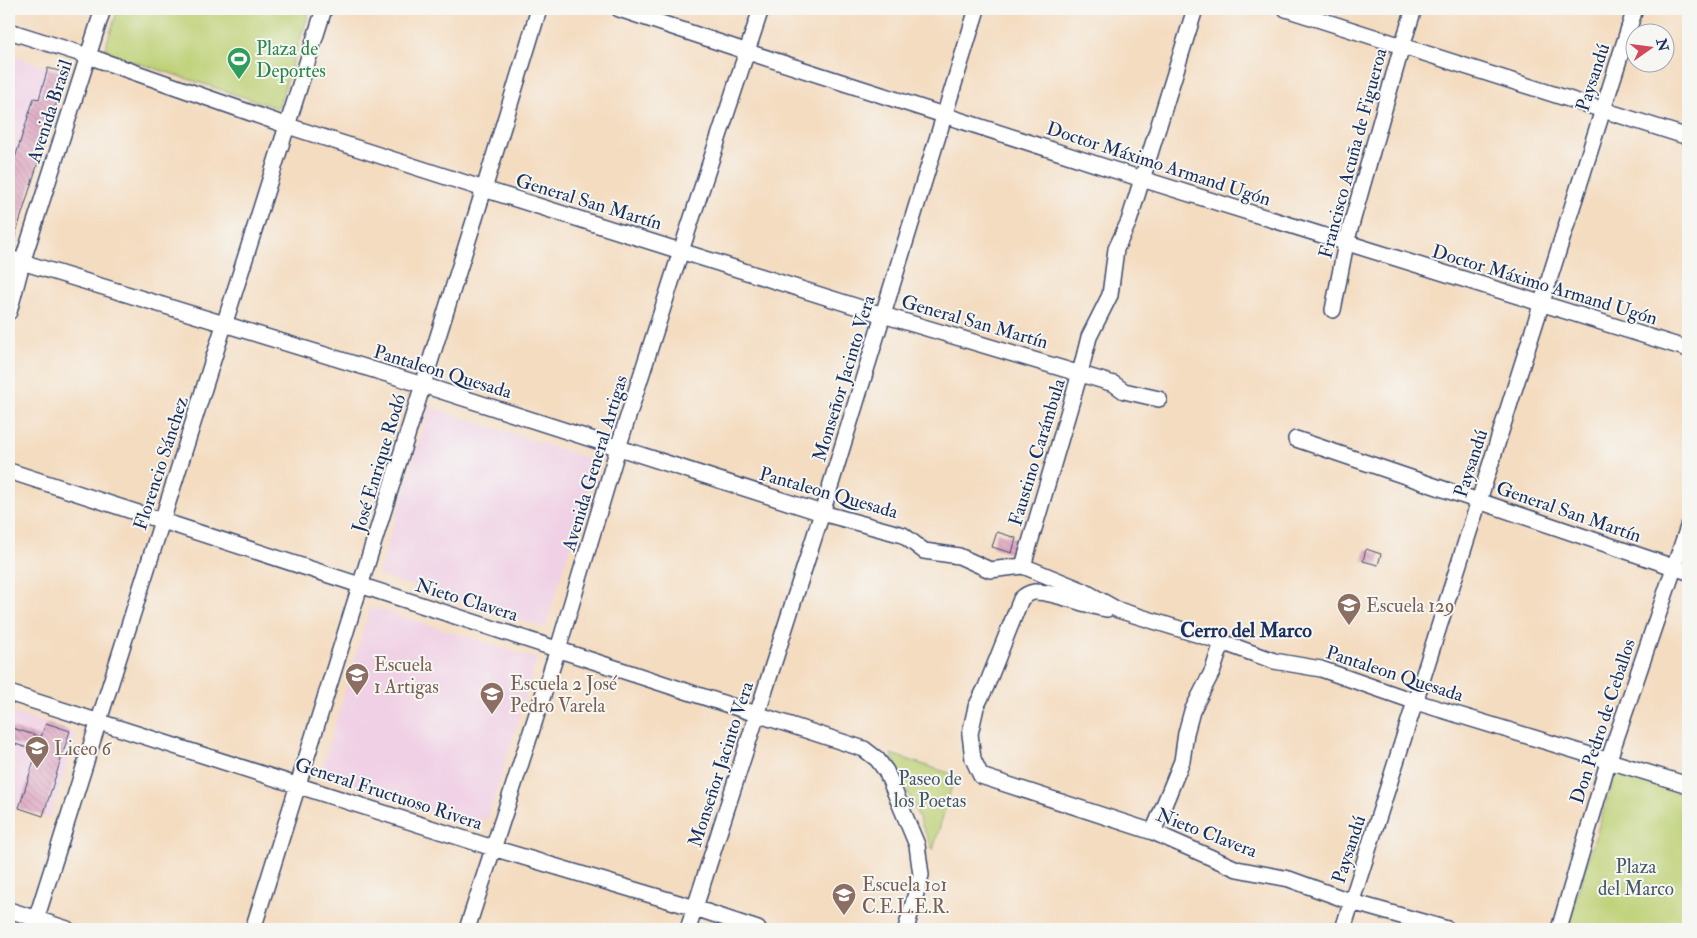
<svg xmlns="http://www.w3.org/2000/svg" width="1697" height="938" font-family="'IM FELL Double Pica',serif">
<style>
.built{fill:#f0d0e5}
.park{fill:#bdd074;stroke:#6c8069}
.building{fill:url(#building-back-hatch)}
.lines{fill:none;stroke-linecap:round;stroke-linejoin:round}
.street-casing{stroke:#3c496d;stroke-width:18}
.street{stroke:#fff;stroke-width:15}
.labels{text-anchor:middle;stroke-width:4;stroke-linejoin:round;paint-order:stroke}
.leisure-label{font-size:19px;fill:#27864d;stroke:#f6f6f2;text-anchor:start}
.street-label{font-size:19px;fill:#1b2f5e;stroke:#f6f6f2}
.education-label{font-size:19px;fill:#785e54;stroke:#f6f6f2;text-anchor:start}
.park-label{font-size:19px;fill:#445764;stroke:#f6f6f2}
.neighbourhood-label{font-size:20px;font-weight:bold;fill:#1b2f5e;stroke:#f6f6f2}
</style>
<defs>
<pattern id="building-back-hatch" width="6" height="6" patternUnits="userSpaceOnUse" patternTransform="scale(1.25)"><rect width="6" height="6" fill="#dc9ebc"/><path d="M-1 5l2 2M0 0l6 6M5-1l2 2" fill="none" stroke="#b2819c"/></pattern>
</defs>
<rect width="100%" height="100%" fill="#f6f6f2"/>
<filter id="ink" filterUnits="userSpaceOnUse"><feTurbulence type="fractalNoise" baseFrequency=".02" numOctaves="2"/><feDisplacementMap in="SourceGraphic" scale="10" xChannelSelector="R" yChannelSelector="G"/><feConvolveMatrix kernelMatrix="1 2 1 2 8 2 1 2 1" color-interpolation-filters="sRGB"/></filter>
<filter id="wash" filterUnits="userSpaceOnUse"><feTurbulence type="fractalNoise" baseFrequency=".0096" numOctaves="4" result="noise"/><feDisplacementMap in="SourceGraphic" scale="20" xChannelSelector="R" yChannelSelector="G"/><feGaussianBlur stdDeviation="1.12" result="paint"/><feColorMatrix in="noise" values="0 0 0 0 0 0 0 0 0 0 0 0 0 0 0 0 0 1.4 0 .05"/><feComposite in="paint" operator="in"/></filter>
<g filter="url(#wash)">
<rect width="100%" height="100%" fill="#f4dcc0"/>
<!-- built -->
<path class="built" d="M 9,55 L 66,73 L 14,241 L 9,239 Z
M 430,407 L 597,461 L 545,628 L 378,575 Z
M 375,608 L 537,659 L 488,818 L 474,824 L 320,775 L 369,611 Z
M 9,711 L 77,734 L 50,818 L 9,805 Z"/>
<!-- park -->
<path class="park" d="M 118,9 L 310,9 L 278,108 L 104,52 Z
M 891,754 L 955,775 L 933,850 Z
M 1616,772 L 1688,796 L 1688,929 L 1566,929 Z"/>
<g id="blocks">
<!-- building -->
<path class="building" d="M 48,68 L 66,73 L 11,249 L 9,248 L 9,177 L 34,98 L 39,99 Z
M 997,532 L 1016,538 L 1012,553 L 992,547 Z
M 1366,549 L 1381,554 L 1378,565 L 1363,561 Z
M 46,723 L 70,731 L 43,816 L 19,808 L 37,751 L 9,742 L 9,727 L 41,737 Z"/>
</g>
</g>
<g filter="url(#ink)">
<use href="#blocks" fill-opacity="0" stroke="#3c496d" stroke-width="1"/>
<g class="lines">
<defs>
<path id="street" d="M 619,9 L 748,52 L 1142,179 L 1688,349
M 1286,9 L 1688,137
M 9,31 L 88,56 L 288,126 L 484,189 L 883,315 L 1114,384 L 1124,391 L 1159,399
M 9,258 L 423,385 L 822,513 L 903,535 L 924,551 L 959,556 L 990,570 L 1023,566 L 1084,591 L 1118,610 L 1222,642 L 1274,661 L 1321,669 L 1416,702 L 1688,785
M 1333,310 L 1346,243 L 1402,46 L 1414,9
M 9,312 L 22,263 L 103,9
M 1296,439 L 1688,572
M 9,471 L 864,749 L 877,759 L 886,771 L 917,845 L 921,875 L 906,929
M 1023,566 L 1080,373 L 1089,337 L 1110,295 L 1116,249 L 1129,221 L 1195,9
M 1107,609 C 1086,606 1053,591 1034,592 C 1029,593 1025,595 1021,599 L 986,687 L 976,707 L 970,734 L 973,759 L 981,776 L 1153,832 L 1237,869 L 1289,879 L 1352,902 L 1447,929
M 9,693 L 493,848 L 695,908 L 758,929
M 1153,832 L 1182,761 L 1186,733 L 1192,711 L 1213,670 L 1222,642
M 9,910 L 67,929
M 33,929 L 324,9
M 253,929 L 484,189 L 539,9
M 467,929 L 558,649 L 618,448 L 681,251 L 761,9
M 688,929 L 822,513 L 977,9
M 1343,929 L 1635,9
M 1559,929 L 1609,759 L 1688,527"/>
</defs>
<!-- street casing -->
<use href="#street" class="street-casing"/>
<!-- street -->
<use href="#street" class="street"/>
</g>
</g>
<!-- icons -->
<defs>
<symbol id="stadium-pin" viewBox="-11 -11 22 30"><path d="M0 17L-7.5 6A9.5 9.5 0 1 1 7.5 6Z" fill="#2e9e5b" stroke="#f6f6f2"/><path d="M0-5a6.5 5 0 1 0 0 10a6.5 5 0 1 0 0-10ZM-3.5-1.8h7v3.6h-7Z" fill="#fff"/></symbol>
<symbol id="school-pin" viewBox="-11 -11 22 30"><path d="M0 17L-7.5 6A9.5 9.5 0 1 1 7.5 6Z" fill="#8d6e63" stroke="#f6f6f2"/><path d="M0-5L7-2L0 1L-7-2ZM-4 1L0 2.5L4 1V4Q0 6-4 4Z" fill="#fff"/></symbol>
</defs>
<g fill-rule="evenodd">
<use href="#stadium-pin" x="225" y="45" width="28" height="38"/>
<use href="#school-pin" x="1335" y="591" width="28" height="38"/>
<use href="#school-pin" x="343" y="661" width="28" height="38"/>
<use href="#school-pin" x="478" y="680" width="28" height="38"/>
<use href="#school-pin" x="23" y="734" width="28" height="38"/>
<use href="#school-pin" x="830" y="881" width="28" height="38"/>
</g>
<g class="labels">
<!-- leisure labels -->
<g class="leisure-label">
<text x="256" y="55">Plaza de<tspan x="256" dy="22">Deportes</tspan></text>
</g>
<!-- street labels -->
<g class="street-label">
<text transform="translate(1592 77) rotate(-72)" y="7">Paysandú</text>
<text transform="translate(49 111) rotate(-72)" y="7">Avenida Brasil</text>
<text transform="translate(1352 153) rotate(-75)" y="7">Francisco Acuña de Figueroa</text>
<text transform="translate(1159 163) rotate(18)" y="7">Doctor Máximo Armand Ugón</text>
<text transform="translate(589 201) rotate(17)" y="7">General San Martín</text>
<text transform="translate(1545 284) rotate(17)" y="7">Doctor Máximo Armand Ugón</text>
<text transform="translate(975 321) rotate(16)" y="7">General San Martín</text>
<text transform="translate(443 371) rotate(17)" y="7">Pantaleon Quesada</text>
<text transform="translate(843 378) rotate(-73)" y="7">Monseñor Jacinto Vera</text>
<text transform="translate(1036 452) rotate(-73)" y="7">Faustino Carámbula</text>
<text transform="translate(160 463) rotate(-72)" y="7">Florencio Sánchez</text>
<text transform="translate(378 463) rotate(-73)" y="7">José Enrique Rodó</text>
<text transform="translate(594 463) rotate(-73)" y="7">Avenida General Artigas</text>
<text transform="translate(1470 463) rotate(-72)" y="7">Paysandú</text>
<text transform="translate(829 492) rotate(16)" y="7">Pantaleon Quesada</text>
<text transform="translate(1569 511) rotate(19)" y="7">General San Martín</text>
<text transform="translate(467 599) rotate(17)" y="7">Nieto Clavera</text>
<text transform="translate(1395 673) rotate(18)" y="7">Pantaleon Quesada</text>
<text transform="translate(1602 721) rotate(-72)" y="7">Don Pedro de Ceballos</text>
<text transform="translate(720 764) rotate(-72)" y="7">Monseñor Jacinto Vera</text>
<text transform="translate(389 793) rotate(18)" y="7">General Fructuoso Rivera</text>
<text transform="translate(1207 832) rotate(21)" y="7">Nieto Clavera</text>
<text transform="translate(1348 849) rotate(-72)" y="7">Paysandú</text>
</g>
<!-- education labels -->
<g class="education-label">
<text x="1366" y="612">Escuela 129</text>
<text x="374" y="671">Escuela<tspan x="374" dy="22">1 Artigas</tspan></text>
<text x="510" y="690">Escuela 2 José<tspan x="510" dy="22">Pedro Varela</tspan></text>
<text x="54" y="755">Liceo 6</text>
<text x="862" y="891">Escuela 101<tspan x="862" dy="22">C.E.L.E.R.</tspan></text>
</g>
<!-- park labels -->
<g class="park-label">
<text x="930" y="785">Paseo de<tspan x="930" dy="22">los Poetas</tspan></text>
<text x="1636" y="873">Plaza<tspan x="1636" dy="22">del Marco</tspan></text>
</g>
<!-- neighbourhood labels -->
<g class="neighbourhood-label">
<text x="1246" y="637">Cerro del Marco</text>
</g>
</g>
<!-- margin -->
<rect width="1697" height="938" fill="none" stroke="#f6f6f2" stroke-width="30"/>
<!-- north arrow -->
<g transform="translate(1650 48) rotate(76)"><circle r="24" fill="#f6f6f2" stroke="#9ea6b7"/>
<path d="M0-4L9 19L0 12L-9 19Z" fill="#d1495b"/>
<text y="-8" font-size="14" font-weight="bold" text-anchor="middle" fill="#1b2f5e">N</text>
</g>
</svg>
